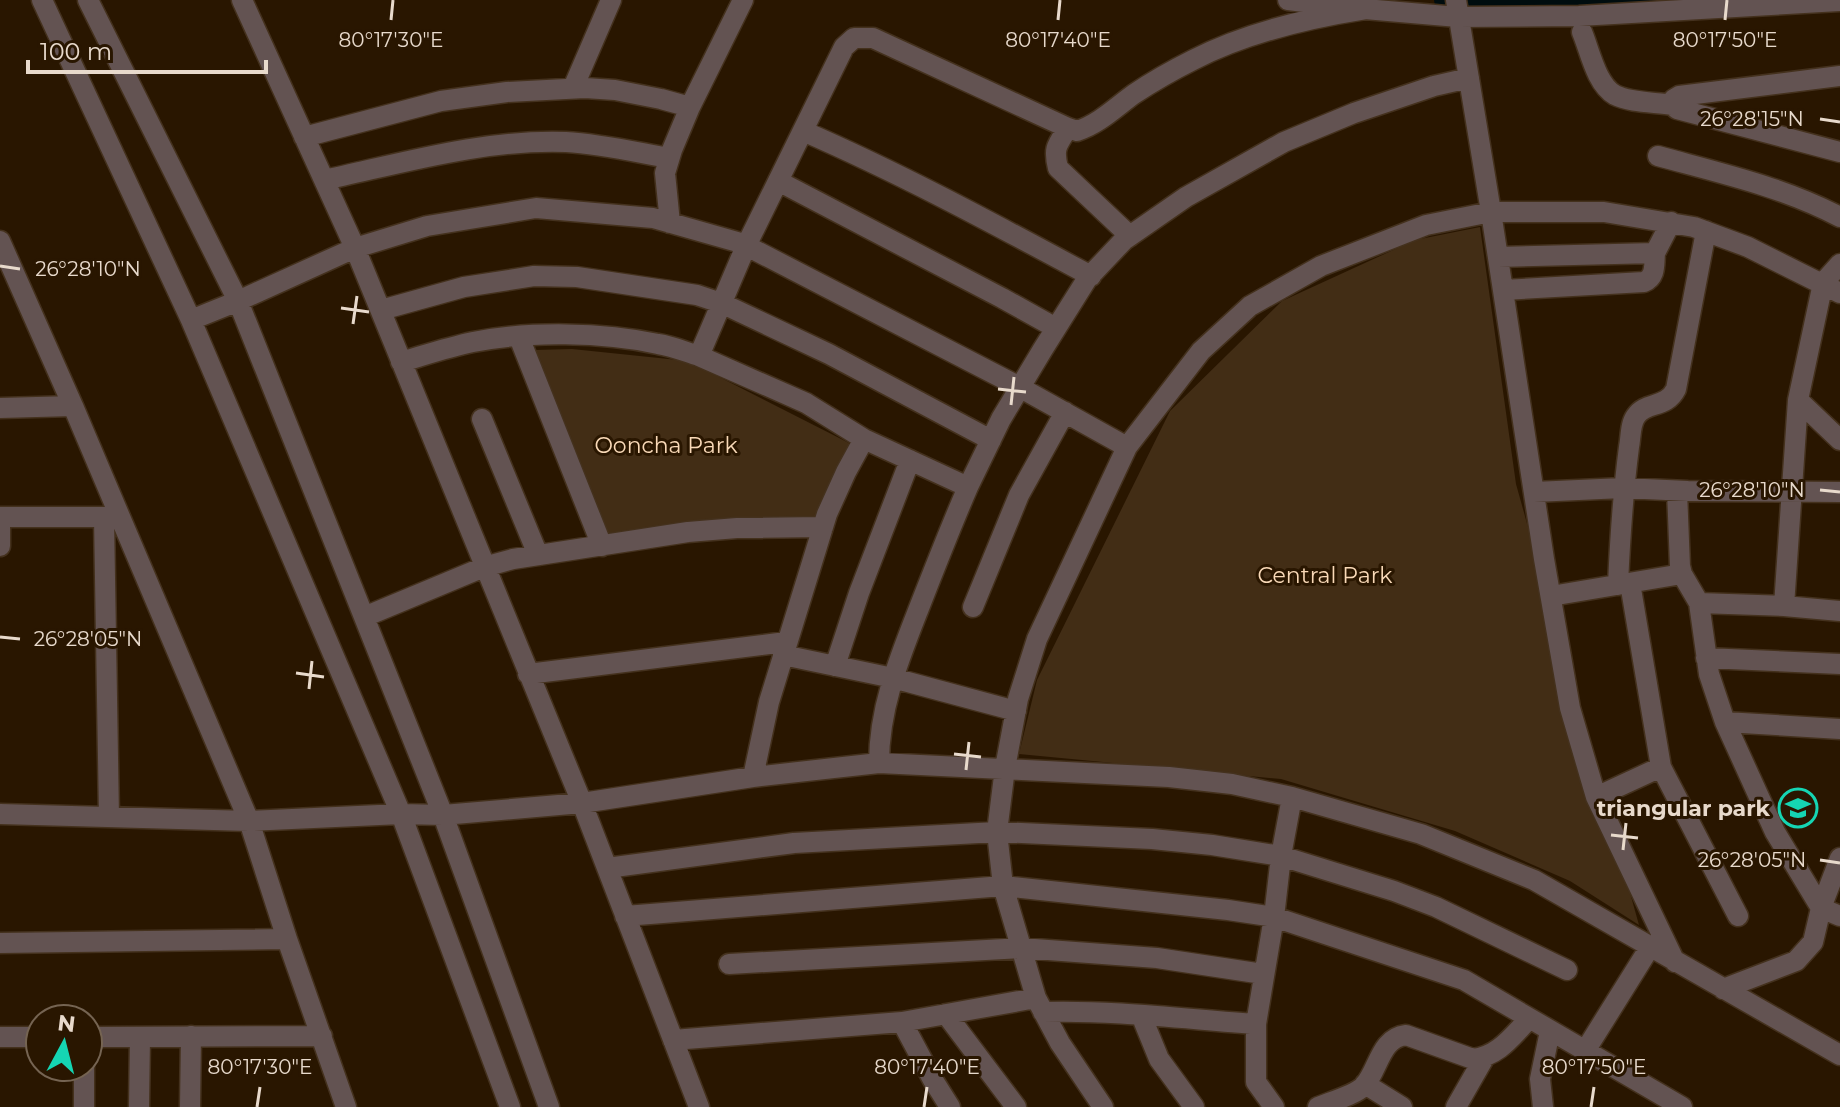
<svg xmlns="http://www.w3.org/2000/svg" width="1840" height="1107" font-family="Montserrat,sans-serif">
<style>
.green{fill:#422d15}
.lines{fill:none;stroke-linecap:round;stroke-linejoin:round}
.canal{stroke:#000c0e;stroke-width:16}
.minor-casing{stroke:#44311d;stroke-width:23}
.minor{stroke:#635352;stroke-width:20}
.ticks{fill:none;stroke:#e8dacc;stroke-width:3}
.labels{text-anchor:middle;stroke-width:6;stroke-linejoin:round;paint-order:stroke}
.park-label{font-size:22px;fill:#f9d9b7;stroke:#291600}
.poi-label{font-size:22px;font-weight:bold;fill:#e8dacc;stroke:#291600;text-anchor:end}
.ticks-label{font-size:20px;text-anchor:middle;fill:#e8dacc;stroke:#291600;stroke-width:6;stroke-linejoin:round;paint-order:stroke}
</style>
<rect width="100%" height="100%" fill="#291600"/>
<!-- green -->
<path class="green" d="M 1480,227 L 1516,484 L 1639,925 L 1570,881 L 1455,831 L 1281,779 L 1019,754 L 1037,680 L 1170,411 L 1282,301 L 1415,240 Z
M 572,349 L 688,361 L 851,444 L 816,516 L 607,535 L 535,350 Z"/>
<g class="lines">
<!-- canal -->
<path class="canal" d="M 1442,0 L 1528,6 L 1680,0"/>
<defs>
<path id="minor" d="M 42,0 L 191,320 L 401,814 L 510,1107
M 88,0 L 238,301 L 443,815 L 549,1107
M 242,0 L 355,248 L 582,803 L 699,1107
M 1288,0 L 1353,8 L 1458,17 L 1579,16 L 1840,1
M 1456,0 L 1491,212 L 1544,559 L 1570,708 L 1596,797 L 1675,962
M 1582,32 C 1590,51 1596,84 1615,95 C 1631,103 1655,102 1673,105
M 1840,76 L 1679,96 L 1674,99 L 1673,105 L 1677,109 L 1840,152
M 573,88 L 611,0
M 690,107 L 743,0
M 1068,128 C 1057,145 1053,148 1058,168 L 1130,236
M 803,131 C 902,174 996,225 1091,276
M 304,137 L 441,101 L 507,92 L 585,88 L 615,90 L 661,99 L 690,107 L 672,150 L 665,173 L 670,223
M 1658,156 C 1720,173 1783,187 1840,217
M 324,180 C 403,163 484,139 566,142 C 601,144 635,152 669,158
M 778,181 L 1002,298 L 1056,328
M 0,241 L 73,406
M 1498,257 L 1655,253 L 1671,222
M 1503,290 L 1644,282 C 1656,277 1654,265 1655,253
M 381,310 L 464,287 L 534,276 L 577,277 L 697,295 L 721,303 L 829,354 L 991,440
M 191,320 L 238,301 L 355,248 L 427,226 L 536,208 L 653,218 L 741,243 L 1012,383 L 1127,447
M 519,337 L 602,546
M 401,362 C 425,355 449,347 473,342 C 528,331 603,332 658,344 C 672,346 686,352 699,356
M 1798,400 L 1840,440
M 0,408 L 73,406 L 249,821 L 287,939 L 346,1107
M 482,419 L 538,555
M 864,439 L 806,403 L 699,356 L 746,246 L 844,47 L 854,38 L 873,38 L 1068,128 L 1077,131 C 1099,124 1116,107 1134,94 C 1152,82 1173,70 1193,60 C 1245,33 1309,18 1366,9
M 1677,491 L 1680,566 L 1682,574 L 1699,603
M 1534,492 L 1623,488 L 1688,491 L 1840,492
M 0,517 L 116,517
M 104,518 L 109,817
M 0,546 L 0,517
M 1630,583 L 1661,767
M 1618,585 C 1620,538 1623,493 1629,447 C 1631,437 1630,424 1636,416 C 1646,401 1666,409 1676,389 L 1706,231
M 1551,596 L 1682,574
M 1784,606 L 1798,400 L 1823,283 L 1840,264
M 973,607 L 1019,495 L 1065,412
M 364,617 L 484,567 L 513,559 L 688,532 L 737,528 L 823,527
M 783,655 L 893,678 L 1016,711
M 1706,658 L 1840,664
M 835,666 L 859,593 L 910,460
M 528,674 L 786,642
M 1725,722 L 1840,729
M 879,763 C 879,708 899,659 919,608 C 935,567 951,526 968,487
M 753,777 L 769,702 L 827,514 L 846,472 L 864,439 L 968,487 L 1001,419 L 1043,349 L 1087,279 L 1124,240 L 1186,197 L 1284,142 L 1354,113 L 1434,86 L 1469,78
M 1596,797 L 1661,767 L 1738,916
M 0,814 L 249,821 L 401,814 L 443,815 L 582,803 L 753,777 L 879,763 L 1169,777 L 1232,784 L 1292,797 L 1421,834 L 1534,880 L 1840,1055
M 1840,858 L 1821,908 L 1840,916
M 607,868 L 794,843 L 997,832 L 1152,839 L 1212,845 L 1281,856 L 1394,891 L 1436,907 L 1567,970
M 625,916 L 1003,886 L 1228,910 L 1274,917 L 1464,980 L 1682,1107
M 0,943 L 287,939
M 729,964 L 1021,948 L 1157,958 L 1263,974
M 1723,989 L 1796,961 L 1813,942 L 1821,908 L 1775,832 L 1725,722 L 1709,674 L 1699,603 L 1784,606 L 1840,611
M 1043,1012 C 1114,1010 1185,1019 1256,1024
M 946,1014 L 1016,1107
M 1141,1015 L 1159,1059 L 1194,1107
M 902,1022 L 1036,998
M 0,1037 L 40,1037
M 88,1037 L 322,1036
M 673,1040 L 902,1022 L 933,1080 L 950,1107
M 1585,1051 L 1650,947
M 1365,1084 L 1402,1107
M 84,1107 L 84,1067
M 139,1107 L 140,1037
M 190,1107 L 191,1036
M 1103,1107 L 1060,1043 L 1036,998 L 1003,886 L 997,832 L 1005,768 L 1018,699 L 1037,639 L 1127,447 L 1201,351 L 1250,306 L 1321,266 L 1426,225 L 1491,212 L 1604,212 L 1694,227 L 1748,247 L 1840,293
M 1274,1107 L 1256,1082 L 1256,1024 L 1274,917 L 1281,856 L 1292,797
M 1318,1107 C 1330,1102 1355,1095 1364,1086 C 1379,1069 1380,1038 1406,1035 L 1473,1059 C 1499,1056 1512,1036 1529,1019
M 1456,1107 L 1484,1058
M 1543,1107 L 1540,1079 L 1550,1031"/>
</defs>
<!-- minor casing -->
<use href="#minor" class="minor-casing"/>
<!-- minor -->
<use href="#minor" class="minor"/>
</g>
<!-- ticks -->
<path class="ticks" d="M 391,20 L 393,0M 1058,20 L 1060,0M 1725,20 L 1727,0M 1820,119 L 1840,122M 0,266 L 20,269M 341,308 L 369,312M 353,324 L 357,296M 998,389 L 1026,392M 1011,405 L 1014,377M 1820,490 L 1840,492M 0,637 L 20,639M 296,673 L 324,677M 309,689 L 312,661M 954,754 L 981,757M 966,770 L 969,742M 1611,835 L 1638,838M 1623,850 L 1626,823M 1820,860 L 1840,863M 257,1107 L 260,1087M 924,1107 L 927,1087M 1591,1107 L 1594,1087"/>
<!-- icons -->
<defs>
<symbol id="school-ring" viewBox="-11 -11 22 22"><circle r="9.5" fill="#291600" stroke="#15d5b3" stroke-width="1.5"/><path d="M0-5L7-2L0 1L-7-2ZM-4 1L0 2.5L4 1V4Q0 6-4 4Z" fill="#15d5b3"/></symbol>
</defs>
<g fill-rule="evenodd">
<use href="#school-ring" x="1776" y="786" width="44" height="44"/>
</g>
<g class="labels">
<!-- park labels -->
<g class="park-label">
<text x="666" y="453">Ooncha Park</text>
<text x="1325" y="583">Central Park</text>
</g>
<!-- poi labels -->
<g class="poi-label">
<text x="1770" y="816">triangular park</text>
</g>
</g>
<g class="ticks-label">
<text x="391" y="47">80°17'30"E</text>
<text x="1058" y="47">80°17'40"E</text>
<text x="1725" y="47">80°17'50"E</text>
<text x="1752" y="126">26°28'15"N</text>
<text x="88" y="276">26°28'10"N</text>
<text x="1752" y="497">26°28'10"N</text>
<text x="88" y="646">26°28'05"N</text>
<text x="1752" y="867">26°28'05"N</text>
<text x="260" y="1074">80°17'30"E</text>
<text x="927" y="1074">80°17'40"E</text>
<text x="1594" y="1074">80°17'50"E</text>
</g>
<!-- north arrow -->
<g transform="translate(64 1043) rotate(7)"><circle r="38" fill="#291600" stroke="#756452" stroke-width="2"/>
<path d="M0-6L14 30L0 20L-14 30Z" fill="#15d5b3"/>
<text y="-12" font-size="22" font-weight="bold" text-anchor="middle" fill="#e8dacc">N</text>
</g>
<!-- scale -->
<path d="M28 60v12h238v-12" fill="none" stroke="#e8dacc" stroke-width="4"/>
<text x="40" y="60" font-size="24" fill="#e8dacc" stroke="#291600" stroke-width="6" paint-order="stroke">100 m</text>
</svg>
